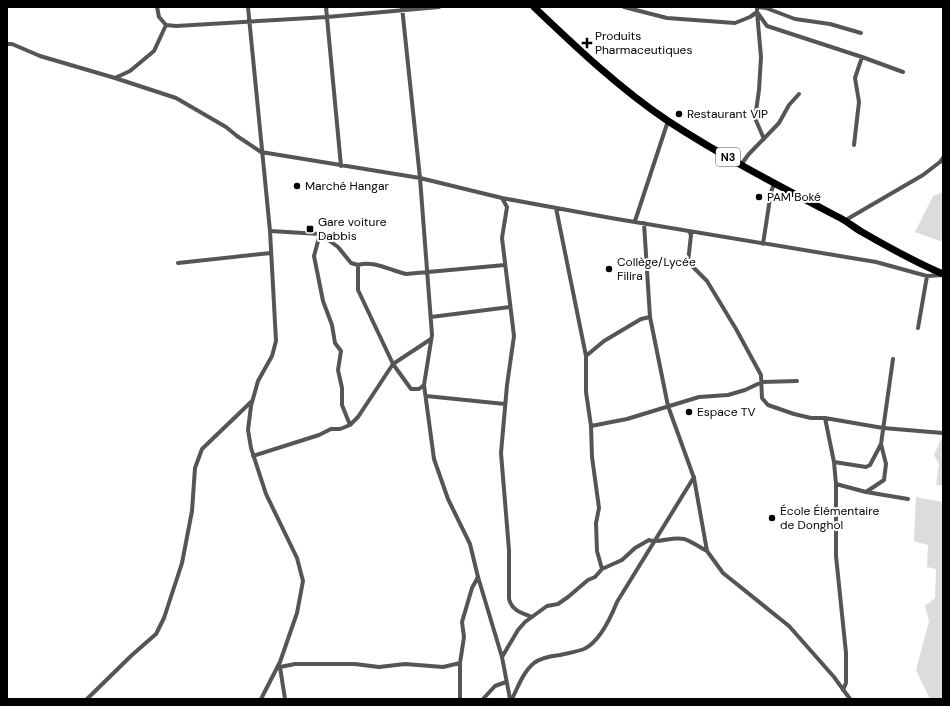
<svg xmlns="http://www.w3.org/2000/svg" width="950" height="706" font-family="'DM Sans',sans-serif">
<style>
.green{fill:#dcdcdc}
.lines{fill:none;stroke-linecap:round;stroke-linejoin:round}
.minor{stroke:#555;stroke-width:4}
.trunk{stroke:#000;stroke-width:7}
.poi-dot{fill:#000;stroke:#fff;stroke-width:1.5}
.labels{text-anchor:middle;stroke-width:4;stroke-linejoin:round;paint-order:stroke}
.shield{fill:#fff;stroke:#4c4c4c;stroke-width:1}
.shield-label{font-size:11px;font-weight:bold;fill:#000}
.poi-label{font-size:12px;fill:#000;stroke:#fff;text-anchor:start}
</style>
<rect width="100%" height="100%" fill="#fff"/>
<!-- green -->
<path class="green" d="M 943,192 L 943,242 L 915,232 L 933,196 Z
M 941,439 L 943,439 L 943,494 L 942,486 L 936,485 L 939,464 L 934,455 Z
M 916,497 L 943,502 L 943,699 L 930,699 L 916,670 L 929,621 L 925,606 L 935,598 L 936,569 L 927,567 L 928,545 L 914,541 Z"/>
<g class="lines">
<!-- minor -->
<path class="minor" d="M 248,7 L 270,231 L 276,341 L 272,356 L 258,381 L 251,406 L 248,430 L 251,448 L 266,494 L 297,558 L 303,581 L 297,613 L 280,662 L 261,699
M 326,7 L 341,166
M 402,7 L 420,178 L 432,335 L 424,385 L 434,459 L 448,499 L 470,544 L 478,577 L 502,657 L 510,699
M 624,7 L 667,18 L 735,23 L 750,17 L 757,12 L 757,7
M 759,7 L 766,8 L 795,19 L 830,24 L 861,33
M 757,12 L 767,26 L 862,57 L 903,72
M 757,12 L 761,57 L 759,90 L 755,118 L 764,139
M 166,25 L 176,26 L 327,17 L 439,7
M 7,44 L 12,44 L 40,56 L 115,78 L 176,98 L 226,127 L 237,136 L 261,152 L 420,178 L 502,198 L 611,218 L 876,262 L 927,276 L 943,275
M 115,78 L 130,71 L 154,51 L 166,25 L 159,17 L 157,7
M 854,145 L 859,102 L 855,78 L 862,57
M 741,165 L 748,155 L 779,123 L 789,105 L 799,94
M 502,198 L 507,207 L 502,238 L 514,336 L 507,385 L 501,453 L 509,550 L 509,599 C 512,611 522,613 532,617
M 556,208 L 586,356 L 604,341 L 641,319 L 650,317
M 635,221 L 668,121
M 844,221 L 923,175 L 940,162 L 943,158
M 644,223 L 650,317 L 668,406 L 694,478 L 707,551 L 723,573 L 789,626 L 834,677 L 850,699
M 270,231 L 320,234 L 338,247 L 351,263 L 358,265 L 358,290 L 393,364 L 411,389 L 419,389 L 424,385
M 689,231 L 691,235 L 688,262 L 707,281 L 736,329 L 761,375 L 762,398 L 768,405 L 794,414 L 811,418 L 825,418 L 883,428 L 943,433
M 320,234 L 314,256 L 323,301 L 332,325 L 335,343 L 341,351 L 338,370 L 342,388 L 342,405 L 350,425
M 763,244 L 771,192 L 774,184
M 178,263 L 271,253
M 358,265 C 374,260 391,271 406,274 L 505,265
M 431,317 L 510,307
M 918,328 L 927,276
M 586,356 L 586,392 L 591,426 L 592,457 L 599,508 L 596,523 L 597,551 L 602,569
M 426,396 L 505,404
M 825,418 L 834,462 L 836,484 L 836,556 L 846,653 L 846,683 L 843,690
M 591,426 L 627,419 L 699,397 L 728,395 L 745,390 L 762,382 L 797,381
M 253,456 L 319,435 L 331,429 L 340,429 L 350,425 L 358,417 L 393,364 L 431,339
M 834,462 L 866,467 L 870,465 L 881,444
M 836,484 L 866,492 L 908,499
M 866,492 L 884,480 L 886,464 L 881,444 L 893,359
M 502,657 L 518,630 L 525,622 L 547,606 L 558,604 L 568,597 L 588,580 L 595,577 L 602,569 L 622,560 L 635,548 L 649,540 C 658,544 672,536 684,539 C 691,541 699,547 707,551
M 280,667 L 295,664 L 355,664 L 379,667 L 405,664 L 443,667 L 460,663
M 280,667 L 285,699
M 87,699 L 132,655 L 156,634 L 164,618 L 182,563 L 192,511 L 195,468 L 202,449 L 252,401
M 460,699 L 460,663 L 464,637 L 462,622 L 472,588 L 478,577
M 483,699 L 495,686 L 506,682
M 512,699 C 518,687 523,672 534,663 C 541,657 552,656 560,655 C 568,653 576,652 584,649 C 599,642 611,617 617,602 L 694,477"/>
<!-- trunk -->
<path class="trunk" d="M 534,7 C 576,47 619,88 668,121 C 723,157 783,188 842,219 C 849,223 855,228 862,232 C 888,247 915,262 943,274"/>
</g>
<!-- markers -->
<g class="poi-dot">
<path d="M585 37h4v4h4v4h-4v4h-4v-4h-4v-4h4z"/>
<circle cx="679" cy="114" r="4"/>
<circle cx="297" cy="186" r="4"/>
<circle cx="759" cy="197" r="4"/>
<rect x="306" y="225" width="8" height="8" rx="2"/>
<circle cx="609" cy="269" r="4"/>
<circle cx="689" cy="412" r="4"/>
<circle cx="772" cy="518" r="4"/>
</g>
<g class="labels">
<!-- shield labels -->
<rect class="shield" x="716" y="148" width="24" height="18" rx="3"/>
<g class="shield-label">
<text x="728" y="161">N3</text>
</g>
<!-- poi labels -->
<g class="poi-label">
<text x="595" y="40">Produits<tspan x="595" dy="14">Pharmaceutiques</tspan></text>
<text x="687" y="118">Restaurant VIP</text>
<text x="305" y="190">Marché Hangar</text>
<text x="767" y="201">PAM Boké</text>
<text x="318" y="226">Gare voiture<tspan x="318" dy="14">Dabbis</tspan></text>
<text x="617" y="266">Collège/Lycée<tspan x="617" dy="14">Filira</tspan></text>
<text x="697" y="416">Espace TV</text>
<text x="780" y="515">École Élémentaire<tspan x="780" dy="14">de Donghol</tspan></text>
</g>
</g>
<!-- border -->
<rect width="950" height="706" fill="none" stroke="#000000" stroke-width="16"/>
</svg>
